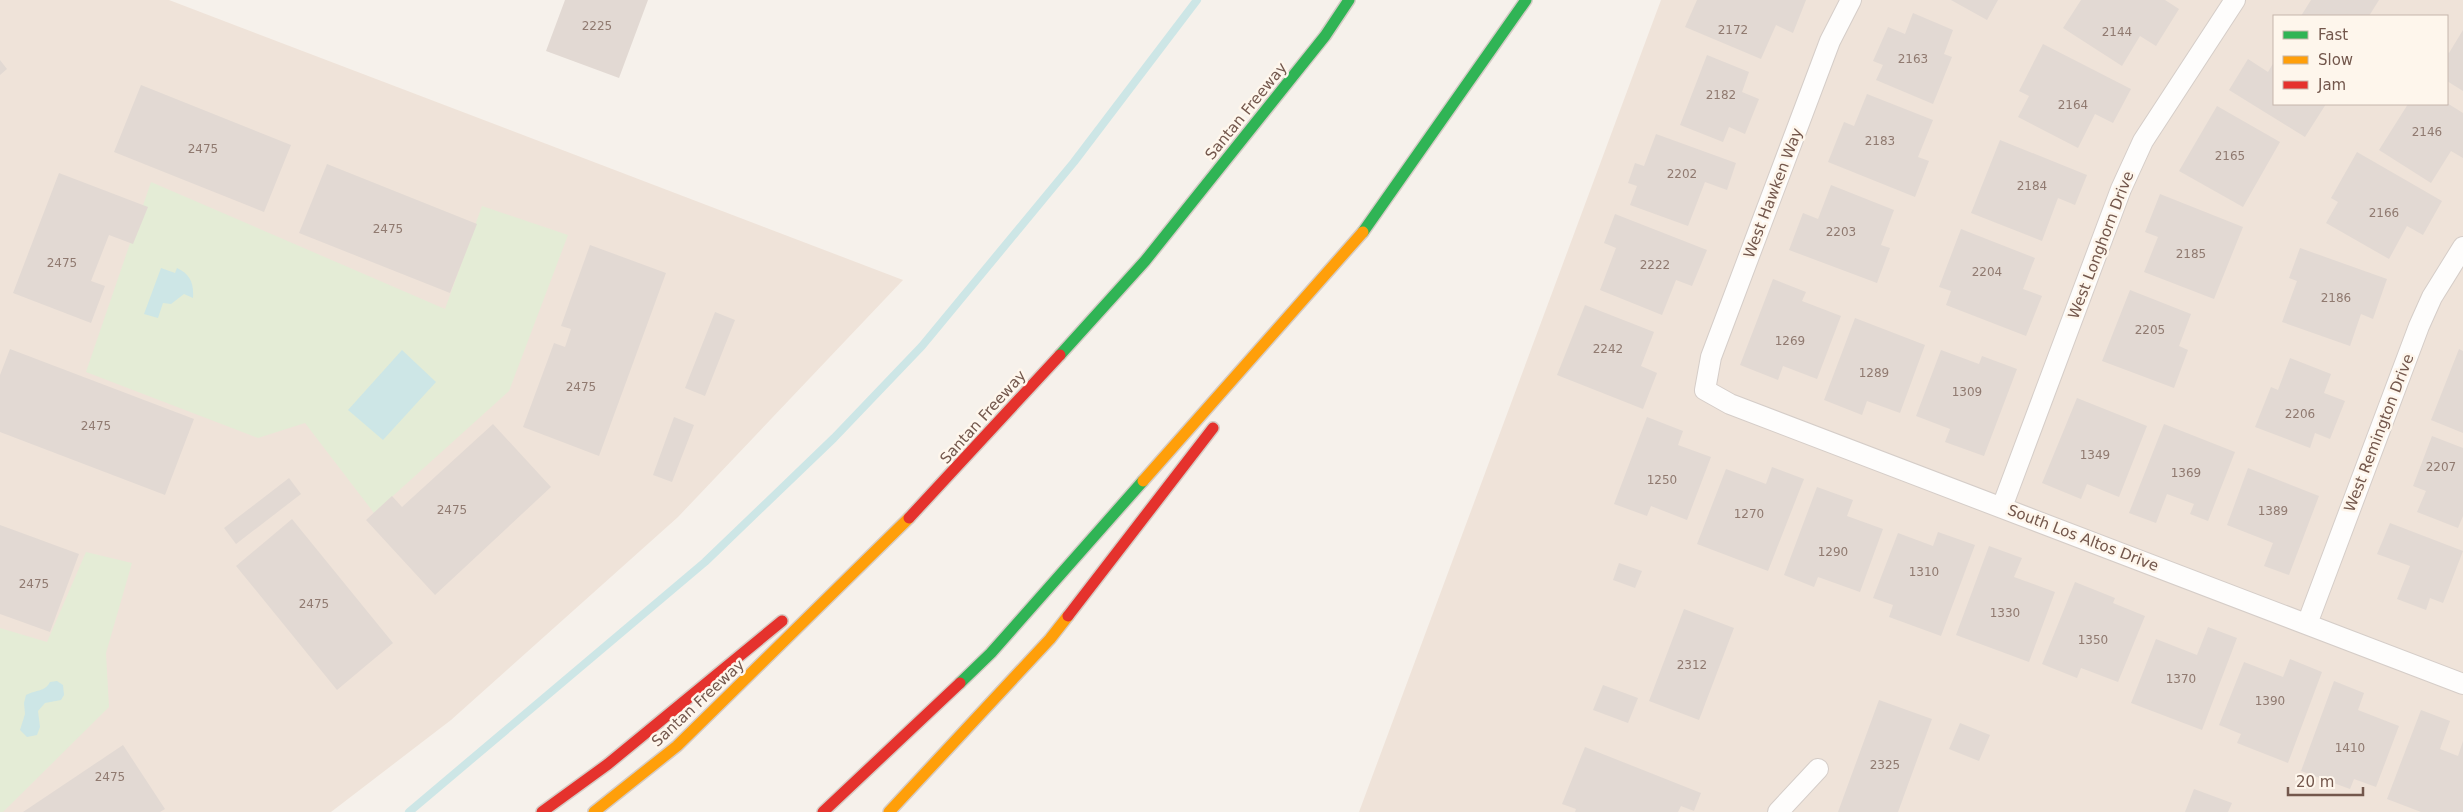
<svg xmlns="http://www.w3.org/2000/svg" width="2463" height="812" font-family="'DejaVu Sans',sans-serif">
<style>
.residential{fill:#efe3d9;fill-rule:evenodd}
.green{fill:#e4ecd6}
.water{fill:#cde6e6}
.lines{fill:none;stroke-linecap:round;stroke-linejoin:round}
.stream{stroke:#cde6e6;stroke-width:8}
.building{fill:#e2d9d3}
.street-casing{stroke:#d5cdc8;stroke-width:22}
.fast-casing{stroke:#d5ccc6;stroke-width:14}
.slow-casing{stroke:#d5ccc6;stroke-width:14}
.jam-casing{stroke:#d5ccc6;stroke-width:14}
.street{stroke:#fefdfc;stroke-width:20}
.fast{stroke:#30b455;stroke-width:11}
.slow{stroke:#ff9f0a;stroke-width:11}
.jam{stroke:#e5322d;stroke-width:11}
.labels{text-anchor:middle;stroke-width:5;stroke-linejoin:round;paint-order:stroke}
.number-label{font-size:12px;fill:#907a70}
.street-label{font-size:15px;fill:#73574c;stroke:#fef6ec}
</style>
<rect width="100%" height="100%" fill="#f6f1eb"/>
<!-- residential -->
<path class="residential" d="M 0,0 L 169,0 L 903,280 L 678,517 L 451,720 L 331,812 L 0,812 Z
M 1661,0 L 2463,0 L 2463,812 L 1359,812 ZM 2274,16 L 2447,16 L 2447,104 L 2274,104 Z"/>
<!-- green -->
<path class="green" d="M 151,182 L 445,309 L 482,206 L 568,235 L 509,391 L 374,513 L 305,423 L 258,438 L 86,372 Z
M 86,552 L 132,563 L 106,653 L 109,707 L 3,812 L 0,812 L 0,628 L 47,642 Z"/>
<!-- water -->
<path class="water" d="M 161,268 L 175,273 L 177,268 C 190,274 194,283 193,298 L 184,294 L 171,304 L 163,303 L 158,318 L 144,314 Z
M 402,350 L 436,382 L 383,440 L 348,410 Z
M 57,681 L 63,685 L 64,695 L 61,700 L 45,703 L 38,711 L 40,727 L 37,735 L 27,737 L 20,730 L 25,714 L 24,703 L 26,695 C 35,690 45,692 50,682 Z"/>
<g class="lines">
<!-- stream -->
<path class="stream" d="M 409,812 L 705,562 L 834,438 L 922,346 L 1074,162 L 1197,0"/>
</g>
<!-- building -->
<path class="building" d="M 565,0 L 648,0 L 619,78 L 546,51 Z
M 1697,0 L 1806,0 L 1793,33 L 1776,25 L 1761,59 L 1685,27 Z
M 1951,0 L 1998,0 L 1987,20 Z
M 2081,0 L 2165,0 L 2179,9 L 2156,46 L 2140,36 L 2122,66 L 2063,28 Z
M 2311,0 L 2379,0 L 2369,16 L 2301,16 Z
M 1913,13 L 1953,30 L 1944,54 L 1952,57 L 1933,104 L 1876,80 L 1883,65 L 1873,61 L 1888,27 L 1905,34 Z
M 2463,30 L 2463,91 L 2447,81 L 2447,51 L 2449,53 Z
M 2043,44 L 2131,89 L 2113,123 L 2095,114 L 2078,148 L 2018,117 L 2029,96 L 2019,91 Z
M 1707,55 L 1749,72 L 1742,92 L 1759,99 L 1745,134 L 1729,127 L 1723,142 L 1680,125 Z
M 2248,59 L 2268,72 L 2274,62 L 2274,104 L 2326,104 L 2305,137 L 2229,90 Z
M 0,60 L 7,69 L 0,75 Z
M 141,85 L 291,145 L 264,212 L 114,152 Z
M 1867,94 L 1933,120 L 1918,157 L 1929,161 L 1915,197 L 1828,162 L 1844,122 L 1854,126 Z
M 2447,103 L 2463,113 L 2463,158 L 2451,151 L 2431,183 L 2379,150 L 2408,104 Z
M 2217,106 L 2280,142 L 2243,207 L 2179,171 Z
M 1656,134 L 1736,163 L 1727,190 L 1705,182 L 1688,226 L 1630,205 L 1637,186 L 1628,183 L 1635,163 L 1644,166 Z
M 2000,140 L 2087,175 L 2075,205 L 2058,198 L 2042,241 L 1971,213 Z
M 2357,152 L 2442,201 L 2423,235 L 2407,226 L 2389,259 L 2326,223 L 2338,202 L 2331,198 Z
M 327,164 L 477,224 L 450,293 L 299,233 Z
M 59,173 L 148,207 L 133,244 L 109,235 L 91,281 L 105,286 L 91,323 L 13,293 Z
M 1831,185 L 1894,210 L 1881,245 L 1890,248 L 1877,283 L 1789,250 L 1803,213 L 1818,219 Z
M 2160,194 L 2243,227 L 2214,299 L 2144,272 L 2158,237 L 2145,232 Z
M 1615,214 L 1707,250 L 1692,286 L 1676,280 L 1662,315 L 1600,290 L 1616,248 L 1604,243 Z
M 1961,229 L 2035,258 L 2023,289 L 2042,296 L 2026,336 L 1946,305 L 1951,291 L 1939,287 Z
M 590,245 L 666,273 L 599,456 L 523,427 L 554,343 L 565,347 L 571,329 L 561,326 Z
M 2300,248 L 2387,279 L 2373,319 L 2361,314 L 2350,346 L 2282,322 L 2297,281 L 2289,278 Z
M 1773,279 L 1806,292 L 1802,301 L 1841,316 L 1817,379 L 1783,366 L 1778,380 L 1740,365 Z
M 2130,290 L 2191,314 L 2179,346 L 2188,350 L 2174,388 L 2102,361 Z
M 1585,305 L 1654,332 L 1641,366 L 1657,373 L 1643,409 L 1557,375 Z
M 715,312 L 735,320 L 705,396 L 685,388 Z
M 1855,318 L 1925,345 L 1900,413 L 1867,401 L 1862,415 L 1824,400 Z
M 10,349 L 194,419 L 165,495 L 0,432 L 0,375 Z
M 2459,349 L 2463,351 L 2463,433 L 2431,420 Z
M 1941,350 L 1979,364 L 1982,356 L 2017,369 L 1984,456 L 1945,442 L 1950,429 L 1916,416 Z
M 2290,358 L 2331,374 L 2324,393 L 2345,401 L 2330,439 L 2315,433 L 2310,448 L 2255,427 L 2271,387 L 2278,390 Z
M 2077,398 L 2147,426 L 2119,497 L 2087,484 L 2081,499 L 2042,483 Z
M 674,417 L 694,425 L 672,482 L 653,475 Z
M 1647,417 L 1683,431 L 1678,445 L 1711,457 L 1687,520 L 1651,506 L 1647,516 L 1614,504 Z
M 493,424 L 551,487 L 435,595 L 366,520 L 392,496 L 402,507 Z
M 2164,424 L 2235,452 L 2208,521 L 2190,514 L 2194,504 L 2167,494 L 2156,523 L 2129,513 Z
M 2432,436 L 2463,448 L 2463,516 L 2458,528 L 2417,512 L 2426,491 L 2413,486 Z
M 1772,467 L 1804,479 L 1768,571 L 1697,544 L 1726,469 L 1766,484 Z
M 2248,468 L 2319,496 L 2289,575 L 2264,566 L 2273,543 L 2227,525 Z
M 289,478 L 301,494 L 236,544 L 224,528 Z
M 1817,487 L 1853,500 L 1847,516 L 1883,529 L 1860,592 L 1818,577 L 1814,587 L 1784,575 Z
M 292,519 L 393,643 L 337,690 L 236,566 Z
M 2390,523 L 2463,551 L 2443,603 L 2430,598 L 2426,610 L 2397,599 L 2410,566 L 2377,554 Z
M 0,525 L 79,554 L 50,632 L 0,614 Z
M 1938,532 L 1975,545 L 1941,636 L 1889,617 L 1893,605 L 1873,598 L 1898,533 L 1933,546 Z
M 1989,546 L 2022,558 L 2014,577 L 2055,592 L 2029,662 L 1956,635 Z
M 1619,563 L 1642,571 L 1635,588 L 1613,580 Z
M 2075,582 L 2115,598 L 2113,603 L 2145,616 L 2118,682 L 2081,668 L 2077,678 L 2042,664 Z
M 1684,609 L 1734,628 L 1699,720 L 1649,701 Z
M 2208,627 L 2237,638 L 2202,730 L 2131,703 L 2156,639 L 2197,655 Z
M 2290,659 L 2322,672 L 2288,763 L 2237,743 L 2241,734 L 2219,725 L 2244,662 L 2283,677 Z
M 2334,681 L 2364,693 L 2358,710 L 2399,726 L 2376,787 L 2354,779 L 2350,789 L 2301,771 Z
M 1603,685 L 1638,698 L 1628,723 L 1593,710 Z
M 1879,700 L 1932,719 L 1898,812 L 1838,812 Z
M 2421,710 L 2450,721 L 2440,749 L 2458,756 L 2463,741 L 2463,812 L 2421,812 L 2387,799 Z
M 1960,723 L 1990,735 L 1979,761 L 1949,749 Z
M 123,745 L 165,809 L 160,812 L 23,812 Z
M 1585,747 L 1701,793 L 1694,811 L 1681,806 L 1678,812 L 1575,812 L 1576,809 L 1562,804 Z
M 2194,789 L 2232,803 L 2228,812 L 2185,812 Z"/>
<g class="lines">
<defs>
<path id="street" d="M 1851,0 L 1830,41 L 1711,357 L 1705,390 L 1730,404 L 2463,684
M 2002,507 L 2121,189 L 2143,141 L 2235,0
M 2307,624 L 2419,326 L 2432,297 L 2463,247
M 1778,812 L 1818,769"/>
<path id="fast" d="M 1363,232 L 1526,0
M 1060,355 L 1145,261 L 1325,36 L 1349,0
M 960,683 L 991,653 L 1143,481"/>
<path id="slow" d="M 1143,481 L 1363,232
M 594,812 L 677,746 L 909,518
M 889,812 L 1050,639 L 1068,616"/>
<path id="jam" d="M 909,518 L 1060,355
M 1068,616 L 1213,428
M 542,812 L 608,764 L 782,621
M 823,812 L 960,683"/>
</defs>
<!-- street casing -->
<use href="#street" class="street-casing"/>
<!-- fast casing -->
<use href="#fast" class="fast-casing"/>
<!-- slow casing -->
<use href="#slow" class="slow-casing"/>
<!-- jam casing -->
<use href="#jam" class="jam-casing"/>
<!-- street -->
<use href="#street" class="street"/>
<!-- fast -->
<use href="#fast" class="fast"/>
<!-- slow -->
<use href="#slow" class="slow"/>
<!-- jam -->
<use href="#jam" class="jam"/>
</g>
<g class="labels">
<!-- number labels -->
<g class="number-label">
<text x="597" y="30">2225</text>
<text x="1733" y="34">2172</text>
<text x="2117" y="36">2144</text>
<text x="1913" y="63">2163</text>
<text x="1721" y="99">2182</text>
<text x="2073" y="109">2164</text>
<text x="2427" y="136">2146</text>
<text x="1880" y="145">2183</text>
<text x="203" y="153">2475</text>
<text x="2230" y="160">2165</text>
<text x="1682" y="178">2202</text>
<text x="2032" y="190">2184</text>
<text x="2384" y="217">2166</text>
<text x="388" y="233">2475</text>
<text x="1841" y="236">2203</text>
<text x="2191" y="258">2185</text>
<text x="62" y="267">2475</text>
<text x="1655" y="269">2222</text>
<text x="1987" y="276">2204</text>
<text x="2336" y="302">2186</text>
<text x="2150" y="334">2205</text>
<text x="1790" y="345">1269</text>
<text x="1608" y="353">2242</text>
<text x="1874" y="377">1289</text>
<text x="581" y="391">2475</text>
<text x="1967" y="396">1309</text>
<text x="2300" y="418">2206</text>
<text x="96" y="430">2475</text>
<text x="2095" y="459">1349</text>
<text x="2441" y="471">2207</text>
<text x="2186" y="477">1369</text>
<text x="1662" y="484">1250</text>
<text x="452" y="514">2475</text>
<text x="2273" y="515">1389</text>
<text x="1749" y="518">1270</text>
<text x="1833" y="556">1290</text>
<text x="1924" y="576">1310</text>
<text x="34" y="588">2475</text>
<text x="314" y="608">2475</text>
<text x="2005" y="617">1330</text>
<text x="2093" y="644">1350</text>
<text x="1692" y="669">2312</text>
<text x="2181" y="683">1370</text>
<text x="2270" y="705">1390</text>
<text x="2350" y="752">1410</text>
<text x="1885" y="769">2325</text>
<text x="110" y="781">2475</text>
</g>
<!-- street labels -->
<g class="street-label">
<text transform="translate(1246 111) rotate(-51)" y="5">Santan Freeway</text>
<text transform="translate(1773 193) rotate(-69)" y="5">West Hawken Way</text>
<text transform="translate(2101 245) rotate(-69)" y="5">West Longhorn Drive</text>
<text transform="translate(983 417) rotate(-48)" y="5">Santan Freeway</text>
<text transform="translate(2379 433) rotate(-69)" y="5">West Remington Drive</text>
<text transform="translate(2083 538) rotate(21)" y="5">South Los Altos Drive</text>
<text transform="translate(698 703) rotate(-43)" y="5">Santan Freeway</text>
</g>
</g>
<!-- legend -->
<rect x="2273" y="15" width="175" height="90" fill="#fef6ec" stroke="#c6b6ac"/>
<rect x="2283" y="31" width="25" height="8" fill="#30b455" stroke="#c6b6ac"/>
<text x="2318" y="40" font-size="15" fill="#73574c">Fast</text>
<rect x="2283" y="56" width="25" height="8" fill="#ff9f0a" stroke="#c6b6ac"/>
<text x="2318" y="65" font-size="15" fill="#73574c">Slow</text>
<rect x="2283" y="81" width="25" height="8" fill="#e5322d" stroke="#c6b6ac"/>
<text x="2318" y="90" font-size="15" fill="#73574c">Jam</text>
<!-- scale -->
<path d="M2288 787v8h75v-8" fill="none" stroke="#73574c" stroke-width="2.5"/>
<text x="2296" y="787" font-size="15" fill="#73574c" stroke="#fef6ec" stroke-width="4" paint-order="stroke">20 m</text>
</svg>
